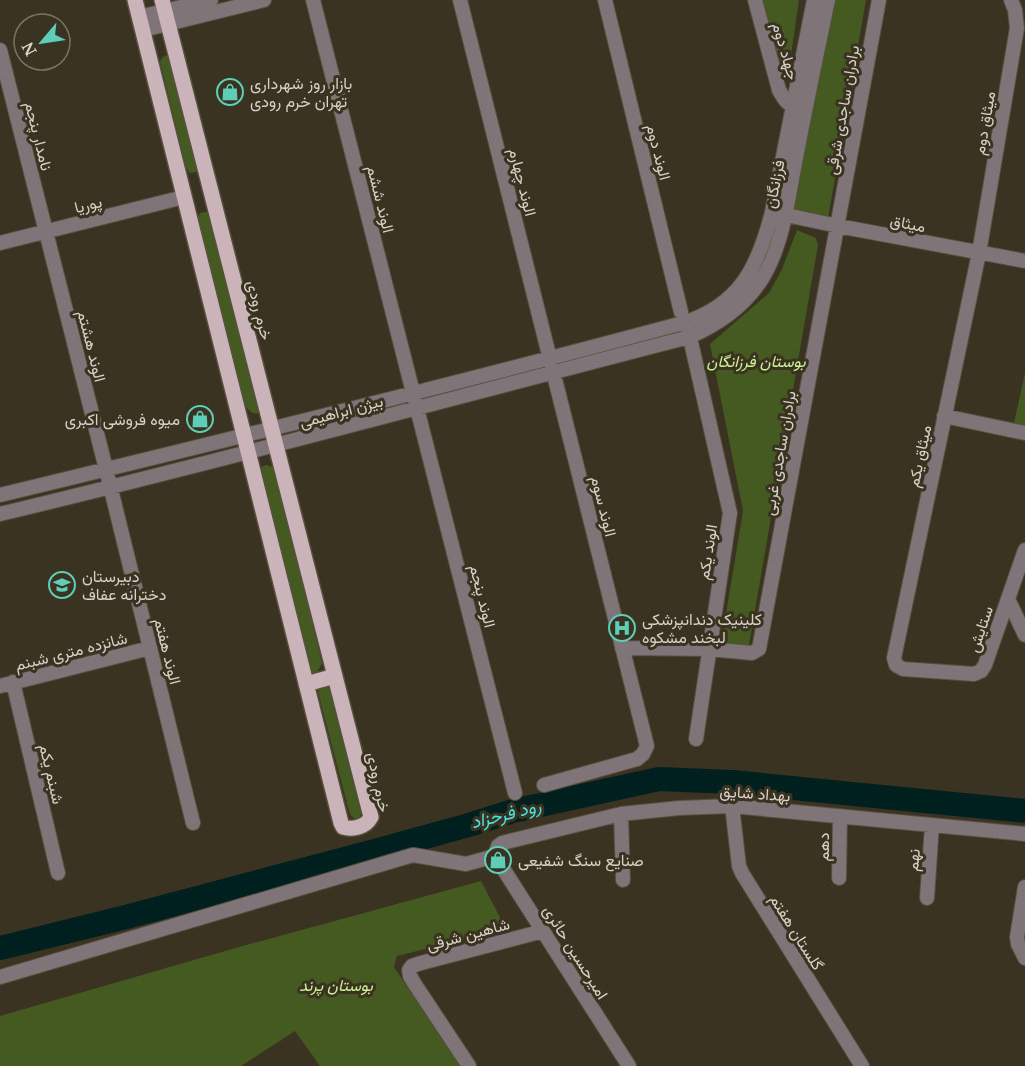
<svg xmlns="http://www.w3.org/2000/svg" width="1025" height="1066" font-family="'Noto Serif',Vazirmatn,serif">
<style>
.green{fill:#445a21}
.lines{fill:none;stroke-linecap:round;stroke-linejoin:round}
.river{stroke:#002020;stroke-width:24}
.minor-casing{stroke:#56503f;stroke-width:16}
.major-casing{stroke:#56503f;stroke-width:18}
.minor{stroke:#7f7477;stroke-width:14}
.major{stroke:#cbb4b9;stroke-width:15}
.labels{text-anchor:middle;stroke-width:6;stroke-linejoin:round;paint-order:stroke}
.street-label{font-size:16px;fill:#d7d2c7;stroke:#3a3321}
.poi-label{font-size:16px;fill:#d7d2c7;stroke:#3a3321;text-anchor:start}
.park-label{font-size:16px;font-style:italic;fill:#cbf395;stroke:#3a3321}
.water-label{font-size:18px;font-style:italic;fill:#47e4e5;stroke:#3a3321}
</style>
<rect width="100%" height="100%" fill="#3a3321"/>
<!-- green -->
<path class="green" d="M 759,0 L 799,0 L 790,62 L 785,66 L 776,63 Z
M 828,0 L 866,0 L 828,218 L 791,211 Z
M 167,55 L 172,56 L 199,168 L 196,172 L 190,173 L 186,168 L 160,61 L 163,57 Z
M 205,212 L 209,213 L 259,407 L 259,412 L 256,414 L 251,412 L 245,406 L 198,217 L 200,213 Z
M 797,230 L 816,238 L 818,245 L 749,645 L 721,644 L 743,511 L 710,344 L 769,293 L 782,269 Z
M 1025,373 L 1025,426 L 1014,423 Z
M 267,465 L 273,467 L 278,473 L 322,664 L 317,672 L 312,673 L 307,669 L 258,472 L 263,466 Z
M 327,686 L 330,689 L 361,814 L 359,818 L 355,819 L 351,816 L 349,811 L 318,692 L 320,688 Z
M 481,881 L 506,929 L 397,956 L 394,967 L 460,1066 L 320,1066 L 295,1031 L 241,1066 L 0,1066 L 0,1016 L 239,947 Z"/>
<g class="lines">
<!-- river -->
<path class="river" d="M 0,948 L 126,917 L 378,850 L 469,825 L 513,811 L 659,779 L 732,782 L 1025,811"/>
<defs>
<path id="minor" d="M 313,0 L 515,793
M 460,0 L 647,746 L 643,754 L 637,759 L 544,785
M 605,0 L 681,312
M 755,0 L 779,90 C 784,99 788,106 798,108
M 1011,0 L 1015,10 L 1017,28 L 979,253 L 894,658 L 896,665 L 903,669 L 974,674 L 981,671 L 985,665 L 1025,550
M 139,17 L 211,0
M 143,30 L 264,0
M 0,50 L 106,469 L 193,823
M 777,213 L 838,226 L 1025,261
M 0,243 L 184,197
M 688,329 L 730,513 L 696,739
M 944,416 L 1025,433
M 0,495 C 228,440 456,384 683,323 C 740,305 758,267 772,212 L 814,0
M 0,514 C 231,459 460,396 689,337 C 719,324 746,305 763,277 C 784,242 788,197 796,158 C 806,105 817,53 828,0
M 1008,599 L 1025,635
M 622,648 L 709,649 L 752,653 L 759,649 L 879,0
M 13,682 L 58,873
M 0,686 L 150,648
M 732,806 L 739,866 L 742,873 L 862,1066
M 621,814 L 623,880
M 495,856 L 498,846 L 502,843 L 621,814 L 679,808 L 732,806 L 1025,834
M 495,856 L 629,1066
M 839,878 L 840,816
M 1025,887 L 1017,937 L 1018,944 L 1025,958
M 927,898 L 932,825
M 0,977 L 413,855 L 466,864 L 495,856
M 469,1066 L 414,983 L 410,976 L 409,970 L 412,966 L 421,963 L 543,931"/>
<path id="major" d="M 135,0 L 341,823 L 343,827 C 353,830 366,827 371,817 L 162,0
M 306,684 L 335,676"/>
</defs>
<!-- minor casing -->
<use href="#minor" class="minor-casing"/>
<!-- major casing -->
<use href="#major" class="major-casing"/>
<!-- minor -->
<use href="#minor" class="minor"/>
<!-- major -->
<use href="#major" class="major"/>
</g>
<!-- icons -->
<defs>
<symbol id="shop-ring" viewBox="-11 -11 22 22"><circle r="9.5" fill="#3a3321" stroke="#5eceb8" stroke-width="1.5"/><path d="M-5-2.5h2.3a2.7 3.5 0 0 1 5.4 0H5L5.5 6h-11ZM-1.5-2.5h3a1.5 2.3 0 0 0-3 0Z" fill="#5eceb8"/></symbol>
<symbol id="school-ring" viewBox="-11 -11 22 22"><circle r="9.5" fill="#3a3321" stroke="#5eceb8" stroke-width="1.5"/><path d="M0-5L7-2L0 1L-7-2ZM-4 1L0 2.5L4 1V4Q0 6-4 4Z" fill="#5eceb8"/></symbol>
<symbol id="hospital-ring" viewBox="-11 -11 22 22"><circle r="9.5" fill="#3a3321" stroke="#5eceb8" stroke-width="1.5"/><path d="M-5-5h3v3.5h4V-5h3V5h-3V1.5h-4V5h-3Z" fill="#5eceb8"/></symbol>
</defs>
<g fill-rule="evenodd">
<use href="#shop-ring" x="215" y="77" width="30" height="30"/>
<use href="#shop-ring" x="185" y="404" width="30" height="30"/>
<use href="#school-ring" x="47" y="570" width="30" height="30"/>
<use href="#hospital-ring" x="607" y="613" width="30" height="30"/>
<use href="#shop-ring" x="483" y="845" width="30" height="30"/>
</g>
<g class="labels">
<!-- street labels -->
<g class="street-label">
<text transform="translate(786 51) rotate(74)" y="6">جهاد دوم</text>
<text transform="translate(842 110) rotate(-80)" y="6">برادران ساجدی شرقی</text>
<text transform="translate(984 123) rotate(-80)" y="6">میثاق دوم</text>
<text transform="translate(39 136) rotate(76)" y="6">نامدار پنجم</text>
<text transform="translate(659 152) rotate(76)" y="6">الوند دوم</text>
<text transform="translate(523 182) rotate(76)" y="6">الوند چهارم</text>
<text transform="translate(774 184) rotate(-79)" y="6">فرزانگان</text>
<text transform="translate(381 199) rotate(76)" y="6">الوند ششم</text>
<text transform="translate(88 204) rotate(-14)" y="6">پوریا</text>
<text transform="translate(908 223) rotate(11)" y="6">میثاق</text>
<text transform="translate(260 310) rotate(76)" y="6">خرم رودی</text>
<text transform="translate(92 346) rotate(76)" y="6">الوند هشتم</text>
<text transform="translate(341 411) rotate(-15)" y="6">بیژن ابراهیمی</text>
<text transform="translate(779 453) rotate(-80)" y="6">برادران ساجدی غربی</text>
<text transform="translate(919 456) rotate(-78)" y="6">میثاق یکم</text>
<text transform="translate(604 506) rotate(76)" y="6">الوند سوم</text>
<text transform="translate(707 552) rotate(-81)" y="6">الوند یکم</text>
<text transform="translate(483 596) rotate(76)" y="6">الوند پنجم</text>
<text transform="translate(980 629) rotate(-71)" y="6">ستایش</text>
<text transform="translate(71 651) rotate(-14)" y="6">شانزده متری شبنم</text>
<text transform="translate(168 651) rotate(76)" y="6">الوند هفتم</text>
<text transform="translate(52 774) rotate(77)" y="6">شبنم یکم</text>
<text transform="translate(379 782) rotate(78)" y="6">خرم رودی</text>
<text transform="translate(755 793) rotate(4)" y="6">بهداد شایق</text>
<text transform="translate(823 847) rotate(-89)" y="6">دهم</text>
<text transform="translate(913 860) rotate(-85)" y="6">نهم</text>
<text transform="translate(797 932) rotate(58)" y="6">گلستان هفتم</text>
<text transform="translate(468 934) rotate(-15)" y="6">شاهین شرقی</text>
<text transform="translate(576 952) rotate(58)" y="6">امیرحسین حائری</text>
</g>
<!-- poi labels -->
<g class="poi-label">
<text x="250" y="89">بازار روز شهرداری<tspan x="250" dy="18">تهران خرم رودی</tspan></text>
<text x="180" y="425" text-anchor="end">میوه فروشی اکبری</text>
<text x="82" y="582">دبیرستان<tspan x="82" dy="18">دخترانه عفاف</tspan></text>
<text x="642" y="625">کلینیک دندانپزشکی<tspan x="642" dy="18">لبخند مشکوه</tspan></text>
<text x="518" y="866">صنایع سنگ شفیعی</text>
</g>
<!-- park labels -->
<g class="park-label">
<text x="756" y="367">بوستان فرزانگان</text>
<text x="336" y="991">بوستان پرند</text>
</g>
<!-- water labels -->
<g class="water-label">
<text transform="translate(506 814) rotate(-14)" y="6">رود فرحزاد</text>
</g>
</g>
<!-- north arrow -->
<g transform="translate(42 42) rotate(241)"><circle r="28" fill="#3a3321" stroke="#797363" stroke-width="1.5"/>
<path d="M0-4.5L10 22L0 15L-10 22Z" fill="#5eceb8"/>
<text y="-9" font-size="16" font-weight="bold" text-anchor="middle" fill="#d7d2c7">N</text>
</g>
</svg>
